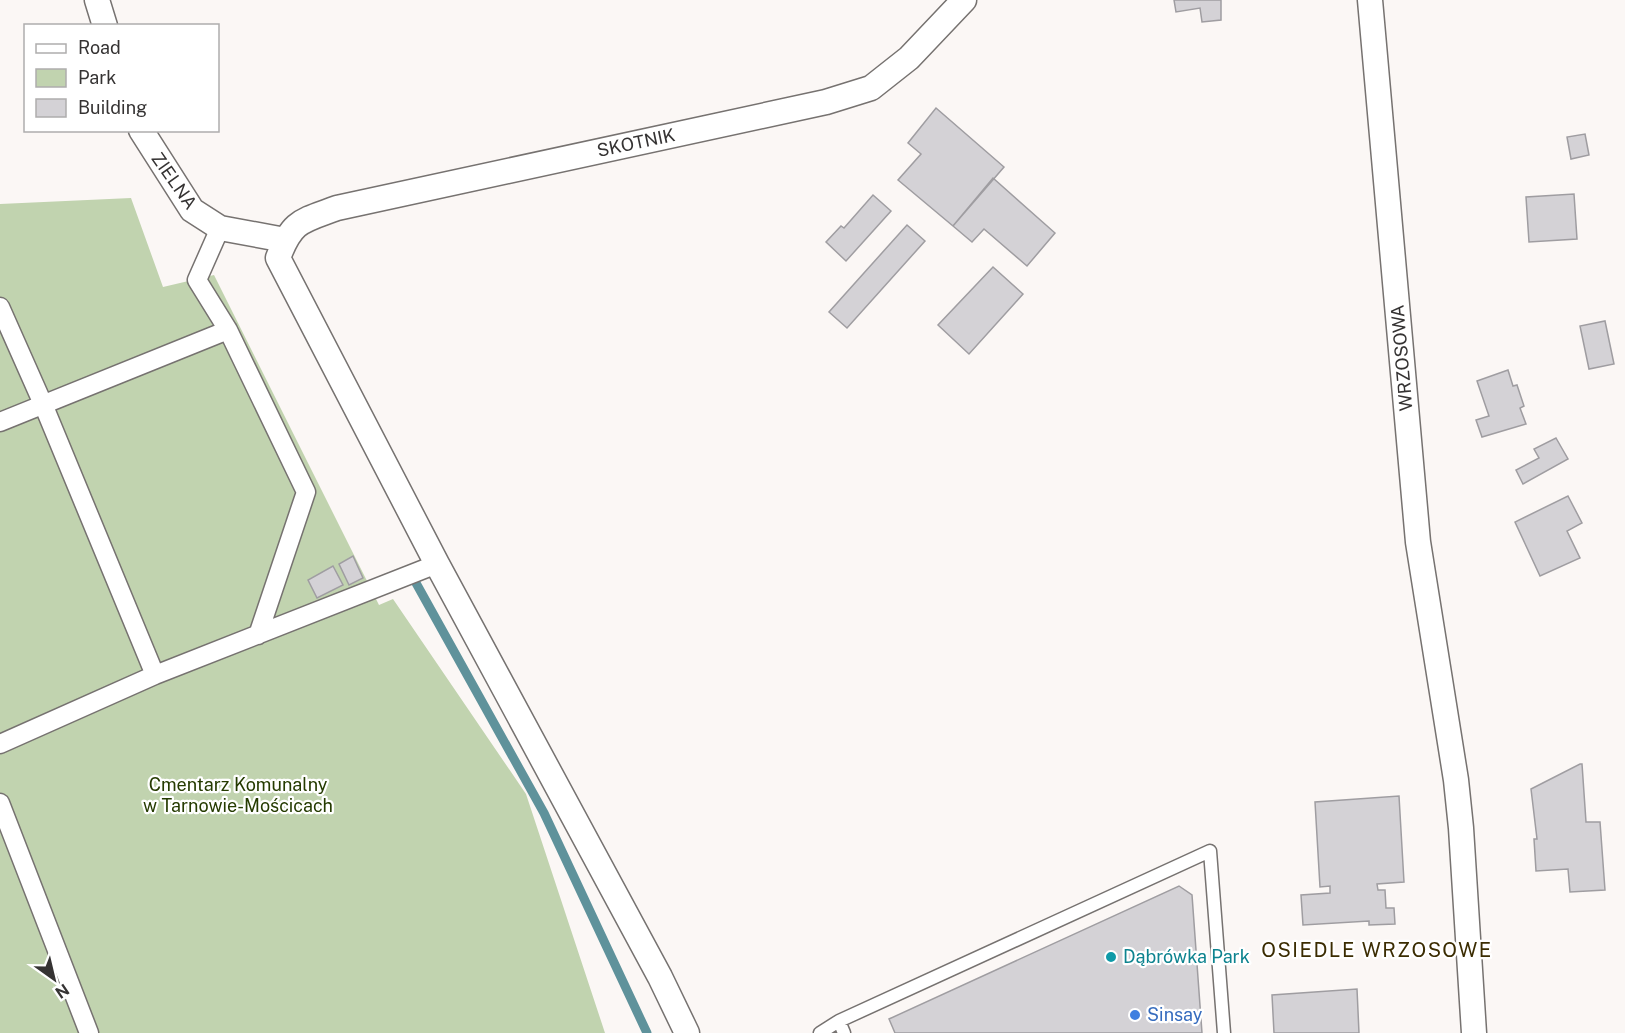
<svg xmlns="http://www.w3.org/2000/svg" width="1625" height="1033" font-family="'Public Sans',sans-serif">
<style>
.green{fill:#c1d3af}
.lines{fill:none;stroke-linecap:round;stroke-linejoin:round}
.stream{stroke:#5f929b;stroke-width:9}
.building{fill:#d4d2d6;stroke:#9f9da1;stroke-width:1.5}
.service-casing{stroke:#767270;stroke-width:15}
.pedestrian-casing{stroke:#767270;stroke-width:21}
.minor-casing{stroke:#767270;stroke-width:27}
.service{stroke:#fff;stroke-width:12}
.pedestrian{stroke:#fff;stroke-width:18}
.minor{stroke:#fff;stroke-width:24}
.culture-dot{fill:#0f9aa8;stroke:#fff;stroke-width:2}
.shop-dot{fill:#3f7fe0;stroke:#fff;stroke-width:2}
.labels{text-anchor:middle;stroke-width:4.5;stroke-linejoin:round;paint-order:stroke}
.street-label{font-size:18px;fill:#353333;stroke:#fff}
.park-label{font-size:18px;fill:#253b01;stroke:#fff}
.culture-label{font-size:18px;fill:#0d838f;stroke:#fff;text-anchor:start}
.shop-label{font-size:18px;fill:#366cbe;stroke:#fff;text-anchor:start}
.neighbourhood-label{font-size:20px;letter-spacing:1.5px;fill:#3b2c02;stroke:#fff}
</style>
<rect width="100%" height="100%" fill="#fbf7f5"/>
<!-- green -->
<path class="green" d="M 131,198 L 163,287 L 214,275 L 379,605 L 393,599 L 526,794 L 605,1033 L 0,1033 L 0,204 Z"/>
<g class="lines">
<!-- stream -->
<path class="stream" d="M 411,574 L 544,813 L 647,1033"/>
</g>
<!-- building -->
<path class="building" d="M 1174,0 L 1221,0 L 1221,20 L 1202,22 L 1200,8 L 1176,12 Z
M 936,108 L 1004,167 L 953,226 L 898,180 L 921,154 L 908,143 Z
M 1585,134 L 1589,155 L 1571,159 L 1567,137 Z
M 993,178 L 1055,233 L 1027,266 L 984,229 L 972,242 L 953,226 Z
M 1574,194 L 1577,239 L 1529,242 L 1526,197 Z
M 873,195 L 891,211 L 846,261 L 826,242 L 841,226 L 844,228 Z
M 907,225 L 925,241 L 847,328 L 829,312 Z
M 993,267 L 1023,294 L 969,354 L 938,325 Z
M 1605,321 L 1614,364 L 1589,369 L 1580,326 Z
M 1508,370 L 1513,386 L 1517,385 L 1524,406 L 1520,408 L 1526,424 L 1482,437 L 1476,420 L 1489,416 L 1477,381 Z
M 1556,438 L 1568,459 L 1523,484 L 1516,470 L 1539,458 L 1534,449 Z
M 1568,496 L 1582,523 L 1567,531 L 1580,558 L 1540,576 L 1515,522 Z
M 353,556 L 363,578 L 349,585 L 339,564 Z
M 333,566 L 343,585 L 317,598 L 308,580 Z
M 1580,764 L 1582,764 L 1586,822 L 1600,822 L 1605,890 L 1570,892 L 1568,869 L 1536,871 L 1534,839 L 1537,839 L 1531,789 Z
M 1399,796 L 1404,882 L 1377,884 L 1378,890 L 1385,890 L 1386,908 L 1394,908 L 1395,924 L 1369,925 L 1369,921 L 1303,925 L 1301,895 L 1330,893 L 1330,886 L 1320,887 L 1315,802 Z
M 1179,886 L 1192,895 L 1202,1033 L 895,1033 L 889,1019 Z
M 1357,989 L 1359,1033 L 1274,1033 L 1272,995 Z"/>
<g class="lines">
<defs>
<path id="service" d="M 820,1033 L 839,1021
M 844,1033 L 839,1021 L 1210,851 L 1224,1033"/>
<path id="pedestrian" d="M 220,228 L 197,280 L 228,330 L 306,492 L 258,635
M 0,307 L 43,404 L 155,675
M 0,422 L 228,330
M 0,744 L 155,675 L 437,564
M 0,803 L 89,1033"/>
<path id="minor" d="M 97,0 L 105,26
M 1370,0 L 1418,542 L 1456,780 L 1461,828 L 1474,1033
M 141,130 L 192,210 L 220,228 L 285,240
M 687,1033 L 660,977 L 437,564 L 278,258 C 292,220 302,221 337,208 L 826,102 L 871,88 L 909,58 L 964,0"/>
</defs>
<!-- service casing -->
<use href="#service" class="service-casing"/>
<!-- pedestrian casing -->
<use href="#pedestrian" class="pedestrian-casing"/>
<!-- minor casing -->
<use href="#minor" class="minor-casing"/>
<!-- service -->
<use href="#service" class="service"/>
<!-- pedestrian -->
<use href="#pedestrian" class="pedestrian"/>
<!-- minor -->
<use href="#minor" class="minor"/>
</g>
<!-- markers -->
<circle class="culture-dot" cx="1111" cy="957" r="6"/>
<circle class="shop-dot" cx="1135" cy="1015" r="6"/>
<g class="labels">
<!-- street labels -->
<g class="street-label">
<text transform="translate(636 143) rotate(-12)" y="6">SKOTNIK</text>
<text transform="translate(174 181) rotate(55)" y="6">ZIELNA</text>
<text transform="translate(1402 358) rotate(-95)" y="6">WRZOSOWA</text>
</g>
<!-- park labels -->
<g class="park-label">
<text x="238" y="791">Cmentarz Komunalny<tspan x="238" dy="21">w Tarnowie-Mościcach</tspan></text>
</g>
<!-- culture labels -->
<g class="culture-label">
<text x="1123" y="963">Dąbrówka Park</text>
</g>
<!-- shop labels -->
<g class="shop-label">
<text x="1147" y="1021">Sinsay</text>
</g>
<!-- neighbourhood labels -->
<g class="neighbourhood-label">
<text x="1377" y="957">OSIEDLE WRZOSOWE</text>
</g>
</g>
<!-- legend -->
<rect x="24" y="24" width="195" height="108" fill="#ffffff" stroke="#aeadad" stroke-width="1.5"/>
<rect x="36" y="44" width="30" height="9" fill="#ffffff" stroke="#aeadad" stroke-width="1.5"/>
<text x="78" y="54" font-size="18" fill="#353333">Road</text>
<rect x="36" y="69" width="30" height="18" fill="#c1d3af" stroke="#aeadad" stroke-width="1.5"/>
<text x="78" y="84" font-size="18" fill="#353333">Park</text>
<rect x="36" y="99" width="30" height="18" fill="#d4d2d6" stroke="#aeadad" stroke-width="1.5"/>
<text x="78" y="114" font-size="18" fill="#353333">Building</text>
<!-- north arrow -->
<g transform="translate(54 979) rotate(146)" stroke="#ffffff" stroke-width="4.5" paint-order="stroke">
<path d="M0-4.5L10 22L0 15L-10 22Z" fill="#353333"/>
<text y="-9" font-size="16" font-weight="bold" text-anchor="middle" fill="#353333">N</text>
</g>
</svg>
